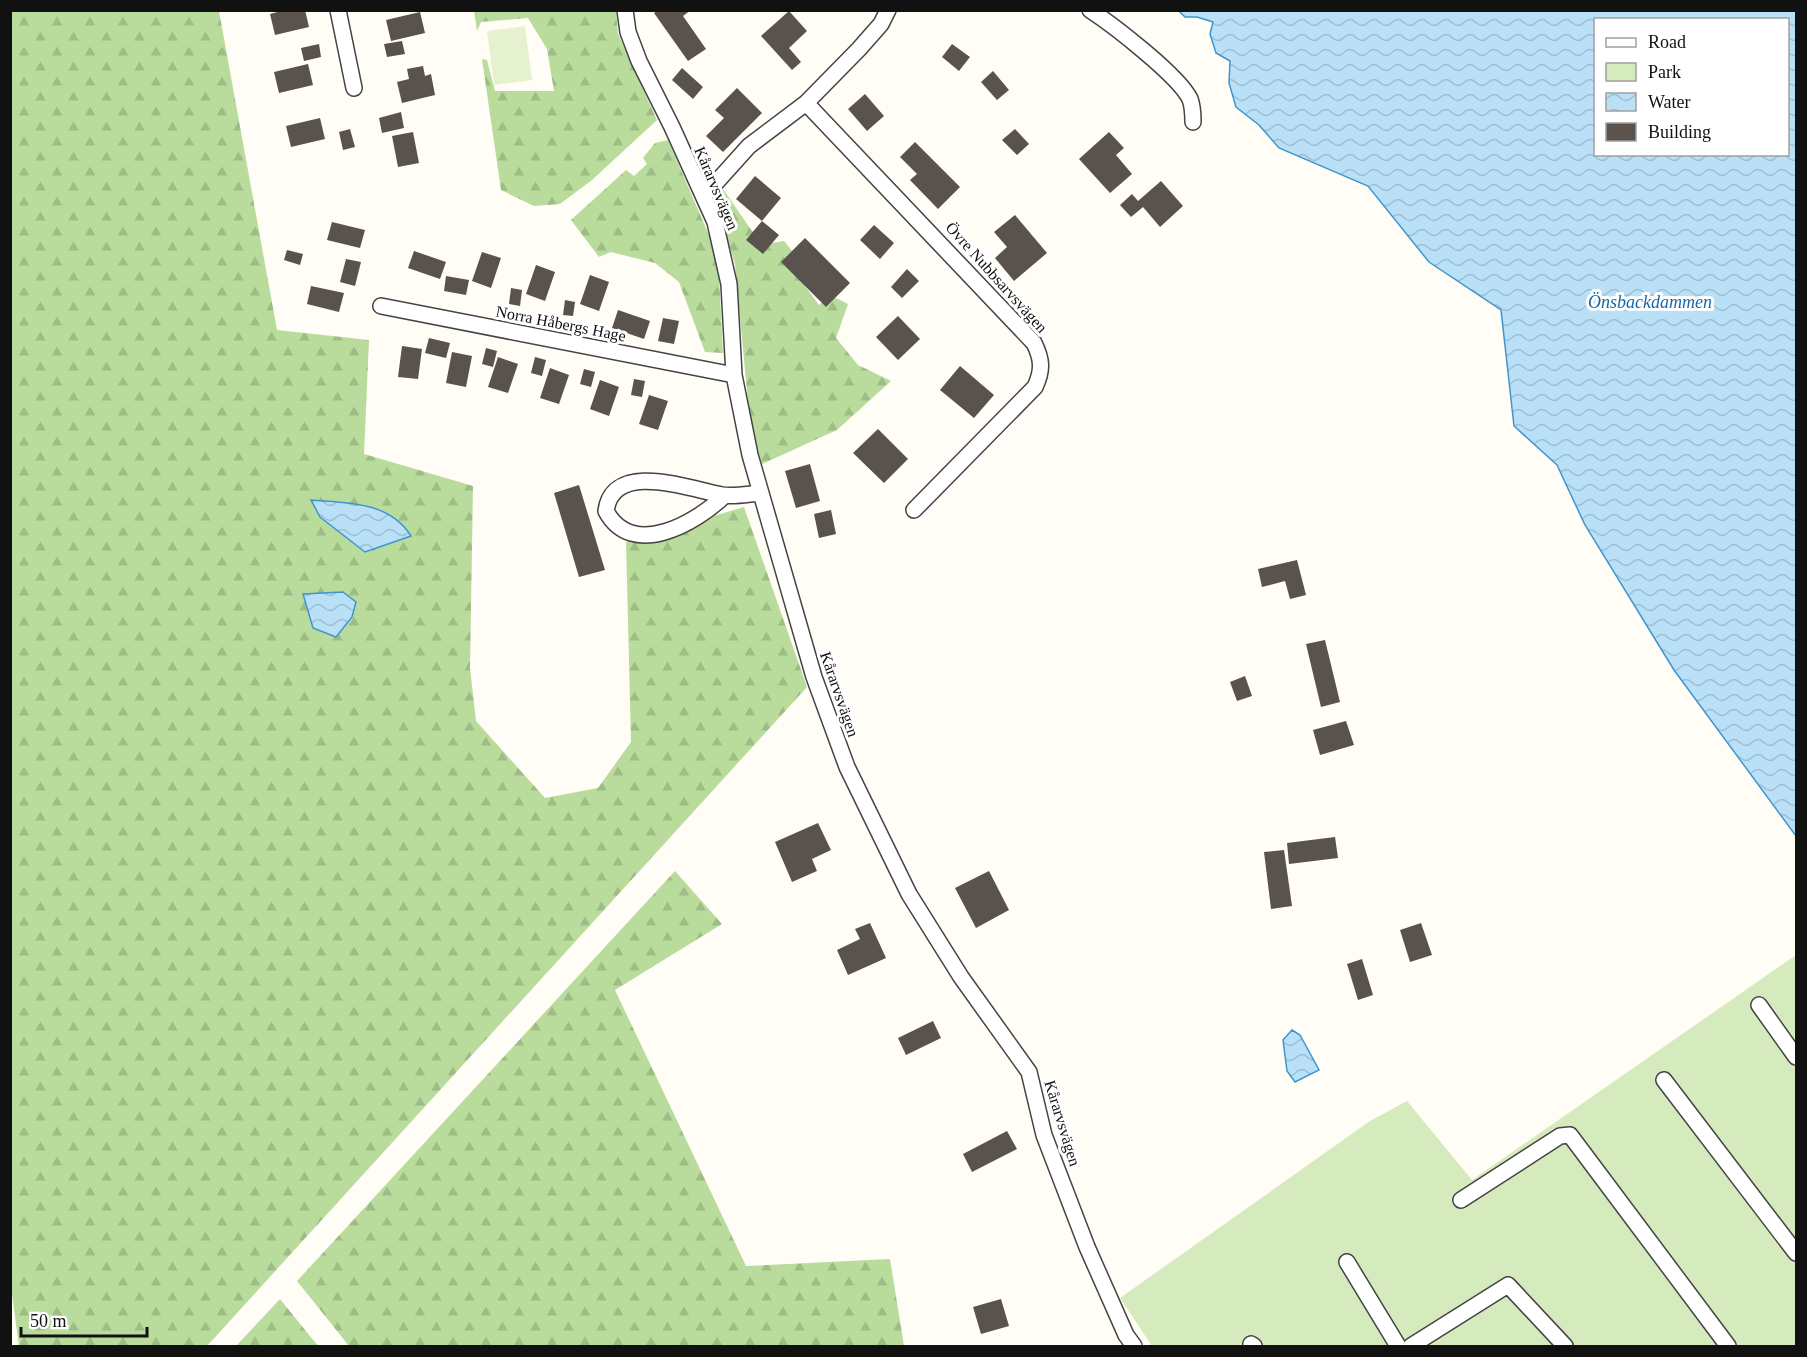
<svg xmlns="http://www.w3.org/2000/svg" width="1807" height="1357" font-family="'Times New Roman',serif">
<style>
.forest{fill:url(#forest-firs)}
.park{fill:#d5ebbd}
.pitch{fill:#e6f2cf}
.water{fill:url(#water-waves);stroke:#3f96cf;stroke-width:1.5;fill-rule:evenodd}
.building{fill:#5a524d}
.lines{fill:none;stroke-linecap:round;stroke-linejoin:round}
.minor-casing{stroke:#444;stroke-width:18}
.minor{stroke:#fff;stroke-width:15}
.labels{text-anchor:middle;stroke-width:6;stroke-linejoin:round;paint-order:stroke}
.street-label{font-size:16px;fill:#111;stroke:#fff}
.water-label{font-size:18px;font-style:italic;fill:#1768a6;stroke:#fff}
</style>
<defs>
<pattern id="forest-firs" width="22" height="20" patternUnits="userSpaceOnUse" patternTransform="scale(1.5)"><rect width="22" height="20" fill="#b9dc9c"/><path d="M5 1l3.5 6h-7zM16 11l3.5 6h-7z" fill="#9ebc85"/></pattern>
<pattern id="water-waves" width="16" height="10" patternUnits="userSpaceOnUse" patternTransform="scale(1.5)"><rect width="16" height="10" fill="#b9e0f7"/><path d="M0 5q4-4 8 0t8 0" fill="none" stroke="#9ebfd3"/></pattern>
</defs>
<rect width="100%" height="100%" fill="#fffdf5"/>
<!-- forest -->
<path class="forest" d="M 10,11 L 219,11 L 277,330 L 369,340 L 364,454 L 473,486 L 470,668 L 476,721 L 545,798 L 598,788 L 631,742 L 626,542 L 744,507 L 807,687 L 207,1346 L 19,1346 L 10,1280 Z
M 474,11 L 616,11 L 618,34 L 657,120 L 592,180 L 560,204 L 534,206 L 501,190 L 482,59 L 487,60 L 495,91 L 554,91 L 547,49 L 528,18 L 481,22 L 477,31 Z
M 668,140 L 718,256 L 723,353 L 705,352 L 679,282 L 655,263 L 611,252 L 599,257 L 571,220 L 626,170 L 634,176 L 647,164 L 643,158 L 655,143 Z
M 723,189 L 752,231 L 772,243 L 784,241 L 793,252 L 800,279 L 819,305 L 830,295 L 848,304 L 836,338 L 858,365 L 891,381 L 837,430 L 762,464 L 750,423 L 735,264 L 714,195 Z
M 675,871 L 722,924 L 615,990 L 746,1266 L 890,1259 L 904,1346 L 349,1346 L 297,1281 Z
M 280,1299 L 318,1346 L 236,1346 Z"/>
<!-- park -->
<path class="park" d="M 1796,955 L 1796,1346 L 1152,1346 L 1120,1298 L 1370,1121 L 1407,1101 L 1472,1180 Z"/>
<!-- pitch -->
<path class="pitch" d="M 525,26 L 532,80 L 494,85 L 487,31 Z"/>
<!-- water -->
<path class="water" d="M 1179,11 L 1796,11 L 1796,836 L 1674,670 L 1585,525 L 1557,465 L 1514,426 L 1501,310 L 1429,262 L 1368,186 L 1279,148 L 1259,125 L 1236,107 L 1229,83 L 1230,61 L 1216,53 L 1210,34 L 1213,22 L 1197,17 L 1185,17 ZM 1596,20 L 1788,20 L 1788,154 L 1596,154 Z
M 311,500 C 347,503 389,501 411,536 L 365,552 L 320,517 Z
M 343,592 L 356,602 L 352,617 L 336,637 L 313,628 L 303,594 Z
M 1292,1030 L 1300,1035 L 1319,1070 L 1295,1082 L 1287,1071 L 1283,1040 Z"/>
<!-- building -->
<path class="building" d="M 285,10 L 305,10 L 309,27 L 275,35 L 270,14 Z
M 659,10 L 691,10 L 683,16 L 706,49 L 688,61 L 654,13 Z
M 789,11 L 807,31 L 789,48 L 801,62 L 792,70 L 761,36 Z
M 420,12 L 425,33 L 391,41 L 386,20 Z
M 402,41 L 405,54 L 387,57 L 384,44 Z
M 319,44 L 321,57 L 304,61 L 301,48 Z
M 952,44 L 970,57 L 959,71 L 942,57 Z
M 308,64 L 313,85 L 279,93 L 274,72 Z
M 423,66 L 425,76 L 431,74 L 435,95 L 402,103 L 397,82 L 409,79 L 407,69 Z
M 682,68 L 703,87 L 693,99 L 672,80 Z
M 993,71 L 1009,90 L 997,100 L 981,82 Z
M 737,88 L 762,113 L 723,152 L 706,136 L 724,118 L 715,110 Z
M 865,94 L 884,116 L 867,131 L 848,109 Z
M 401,112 L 404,128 L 382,133 L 379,118 Z
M 320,118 L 325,139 L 291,147 L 286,126 Z
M 350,129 L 355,147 L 343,150 L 339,132 Z
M 1015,129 L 1029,144 L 1017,155 L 1002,140 Z
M 413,132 L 419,163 L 398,167 L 392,136 Z
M 1109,132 L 1124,148 L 1116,155 L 1132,174 L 1110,193 L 1079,159 Z
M 915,142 L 960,187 L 938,209 L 910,180 L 917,174 L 900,157 Z
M 755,176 L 781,198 L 762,221 L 736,199 Z
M 1161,181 L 1183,206 L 1160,227 L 1143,207 L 1131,217 L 1120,205 L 1132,194 L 1138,201 Z
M 1015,215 L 1047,253 L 1014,281 L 995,258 L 1007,247 L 994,232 Z
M 762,221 L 779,235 L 763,254 L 746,240 Z
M 332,222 L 365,230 L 360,248 L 327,240 Z
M 874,225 L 894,243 L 880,259 L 860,240 Z
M 805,238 L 850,283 L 826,307 L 781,262 Z
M 287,250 L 303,254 L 300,265 L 284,260 Z
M 414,251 L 446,262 L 440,279 L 408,268 Z
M 482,252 L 501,258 L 491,288 L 472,281 Z
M 346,259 L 361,262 L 355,286 L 340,282 Z
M 536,265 L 555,272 L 545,301 L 526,294 Z
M 907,269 L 919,281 L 902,298 L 891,287 Z
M 590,275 L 609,282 L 599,311 L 580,304 Z
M 446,276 L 469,280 L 466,295 L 444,291 Z
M 311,286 L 344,293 L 339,312 L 307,304 Z
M 511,288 L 522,290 L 520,306 L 509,304 Z
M 565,300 L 575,302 L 573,316 L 563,315 Z
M 618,310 L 650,321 L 644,339 L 612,328 Z
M 898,316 L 920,339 L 898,360 L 876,337 Z
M 663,318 L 679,321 L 674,344 L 658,341 Z
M 429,338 L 450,343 L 446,358 L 425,353 Z
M 402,346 L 422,349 L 418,379 L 398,377 Z
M 486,348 L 497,351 L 493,367 L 482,364 Z
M 452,352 L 472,356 L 466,387 L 446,383 Z
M 498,357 L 518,364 L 508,393 L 488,387 Z
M 535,357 L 546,360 L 542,376 L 531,373 Z
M 960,366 L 994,395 L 974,418 L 940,390 Z
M 550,368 L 569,375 L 559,404 L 540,398 Z
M 584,369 L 595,372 L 591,387 L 580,384 Z
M 634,379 L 645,381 L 642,397 L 631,395 Z
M 600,380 L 619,387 L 609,416 L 590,409 Z
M 649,395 L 668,401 L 658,430 L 639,424 Z
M 878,429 L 908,459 L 884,483 L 853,453 Z
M 810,464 L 820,501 L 796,508 L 785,471 Z
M 579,485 L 605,570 L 579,577 L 554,493 Z
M 831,510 L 836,534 L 819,538 L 814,514 Z
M 1297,560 L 1306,595 L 1290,599 L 1285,581 L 1262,587 L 1258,569 Z
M 1325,640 L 1340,702 L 1321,707 L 1306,644 Z
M 1245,676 L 1252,696 L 1237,701 L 1230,682 Z
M 1346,721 L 1354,745 L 1320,755 L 1313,730 Z
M 818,823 L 831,850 L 812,859 L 817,871 L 792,882 L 775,842 Z
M 1335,837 L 1338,858 L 1289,864 L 1287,843 Z
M 1284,850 L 1292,906 L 1271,909 L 1264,852 Z
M 989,871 L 1009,910 L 976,928 L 955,888 Z
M 870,923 L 886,958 L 848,975 L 837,950 L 860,939 L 855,929 Z
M 1421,923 L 1432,955 L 1410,962 L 1400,930 Z
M 1362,959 L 1373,995 L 1358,1000 L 1347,964 Z
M 933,1021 L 941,1038 L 906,1055 L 898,1038 Z
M 1007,1131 L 1017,1149 L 972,1172 L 963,1154 Z
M 1001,1299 L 1009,1326 L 981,1334 L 973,1307 Z"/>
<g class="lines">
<defs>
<path id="minor" d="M 338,10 L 354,88
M 625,10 L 628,32 L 639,61 L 672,127 L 715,222 L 729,284 L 734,375 L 750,455 L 814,677 L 847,767 L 909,894 L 961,977 L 1029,1072 L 1044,1135 L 1087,1247 L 1126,1335 L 1134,1346
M 1090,10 C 1113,25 1179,76 1190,99 C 1193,107 1193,114 1193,122
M 806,103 L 1034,343 C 1042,359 1043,370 1035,387 L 914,510
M 704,196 L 749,146 L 806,103 L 859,49 L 881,24 L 888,10
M 381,306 L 734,375
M 724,496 C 696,523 632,560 606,511 C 613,459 693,490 722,495 C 734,497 748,494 760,493
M 1759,1005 L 1796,1057
M 1664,1080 L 1796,1253
M 1461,1200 L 1560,1136 L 1570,1135 L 1728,1346
M 1347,1262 L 1398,1346
M 1251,1344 L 1254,1346
M 1411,1346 L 1508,1285 L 1565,1346"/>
</defs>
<!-- minor casing -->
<use href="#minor" class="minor-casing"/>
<!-- minor -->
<use href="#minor" class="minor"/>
</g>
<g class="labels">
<!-- street labels -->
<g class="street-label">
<text transform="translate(717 188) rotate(67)" y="6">Kårarvsvägen</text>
<text transform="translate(997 277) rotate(48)" y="6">Övre Nubbsarvsvägen</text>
<text transform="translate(561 323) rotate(11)" y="6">Norra Håbergs Hage</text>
<text transform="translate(840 694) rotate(71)" y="6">Kårarvsvägen</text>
<text transform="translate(1063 1123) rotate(73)" y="6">Kårarvsvägen</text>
</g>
<!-- water labels -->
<g class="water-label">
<text x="1650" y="308">Önsbackdammen</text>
</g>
</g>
<!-- border -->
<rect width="1807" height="1357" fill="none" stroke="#111111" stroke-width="24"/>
<!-- legend -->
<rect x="1594" y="18" width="195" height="138" fill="#ffffff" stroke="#a0a0a0" stroke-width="1.5"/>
<rect x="1606" y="38" width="30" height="9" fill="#ffffff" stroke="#a0a0a0" stroke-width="1.5"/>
<text x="1648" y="48" font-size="18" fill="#111111">Road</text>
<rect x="1606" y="63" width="30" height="18" fill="#d5ebbd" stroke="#a0a0a0" stroke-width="1.5"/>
<text x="1648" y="78" font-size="18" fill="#111111">Park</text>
<rect x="1606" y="93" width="30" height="18" fill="url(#water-waves)" stroke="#a0a0a0" stroke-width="1.5"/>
<text x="1648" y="108" font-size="18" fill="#111111">Water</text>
<rect x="1606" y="123" width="30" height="18" fill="#5a524d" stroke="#a0a0a0" stroke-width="1.5"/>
<text x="1648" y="138" font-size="18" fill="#111111">Building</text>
<!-- scale -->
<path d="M21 1327v9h126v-9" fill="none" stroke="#111111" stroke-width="3"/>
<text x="30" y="1327" font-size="18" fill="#111111" stroke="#ffffff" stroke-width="4.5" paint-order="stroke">50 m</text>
</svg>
